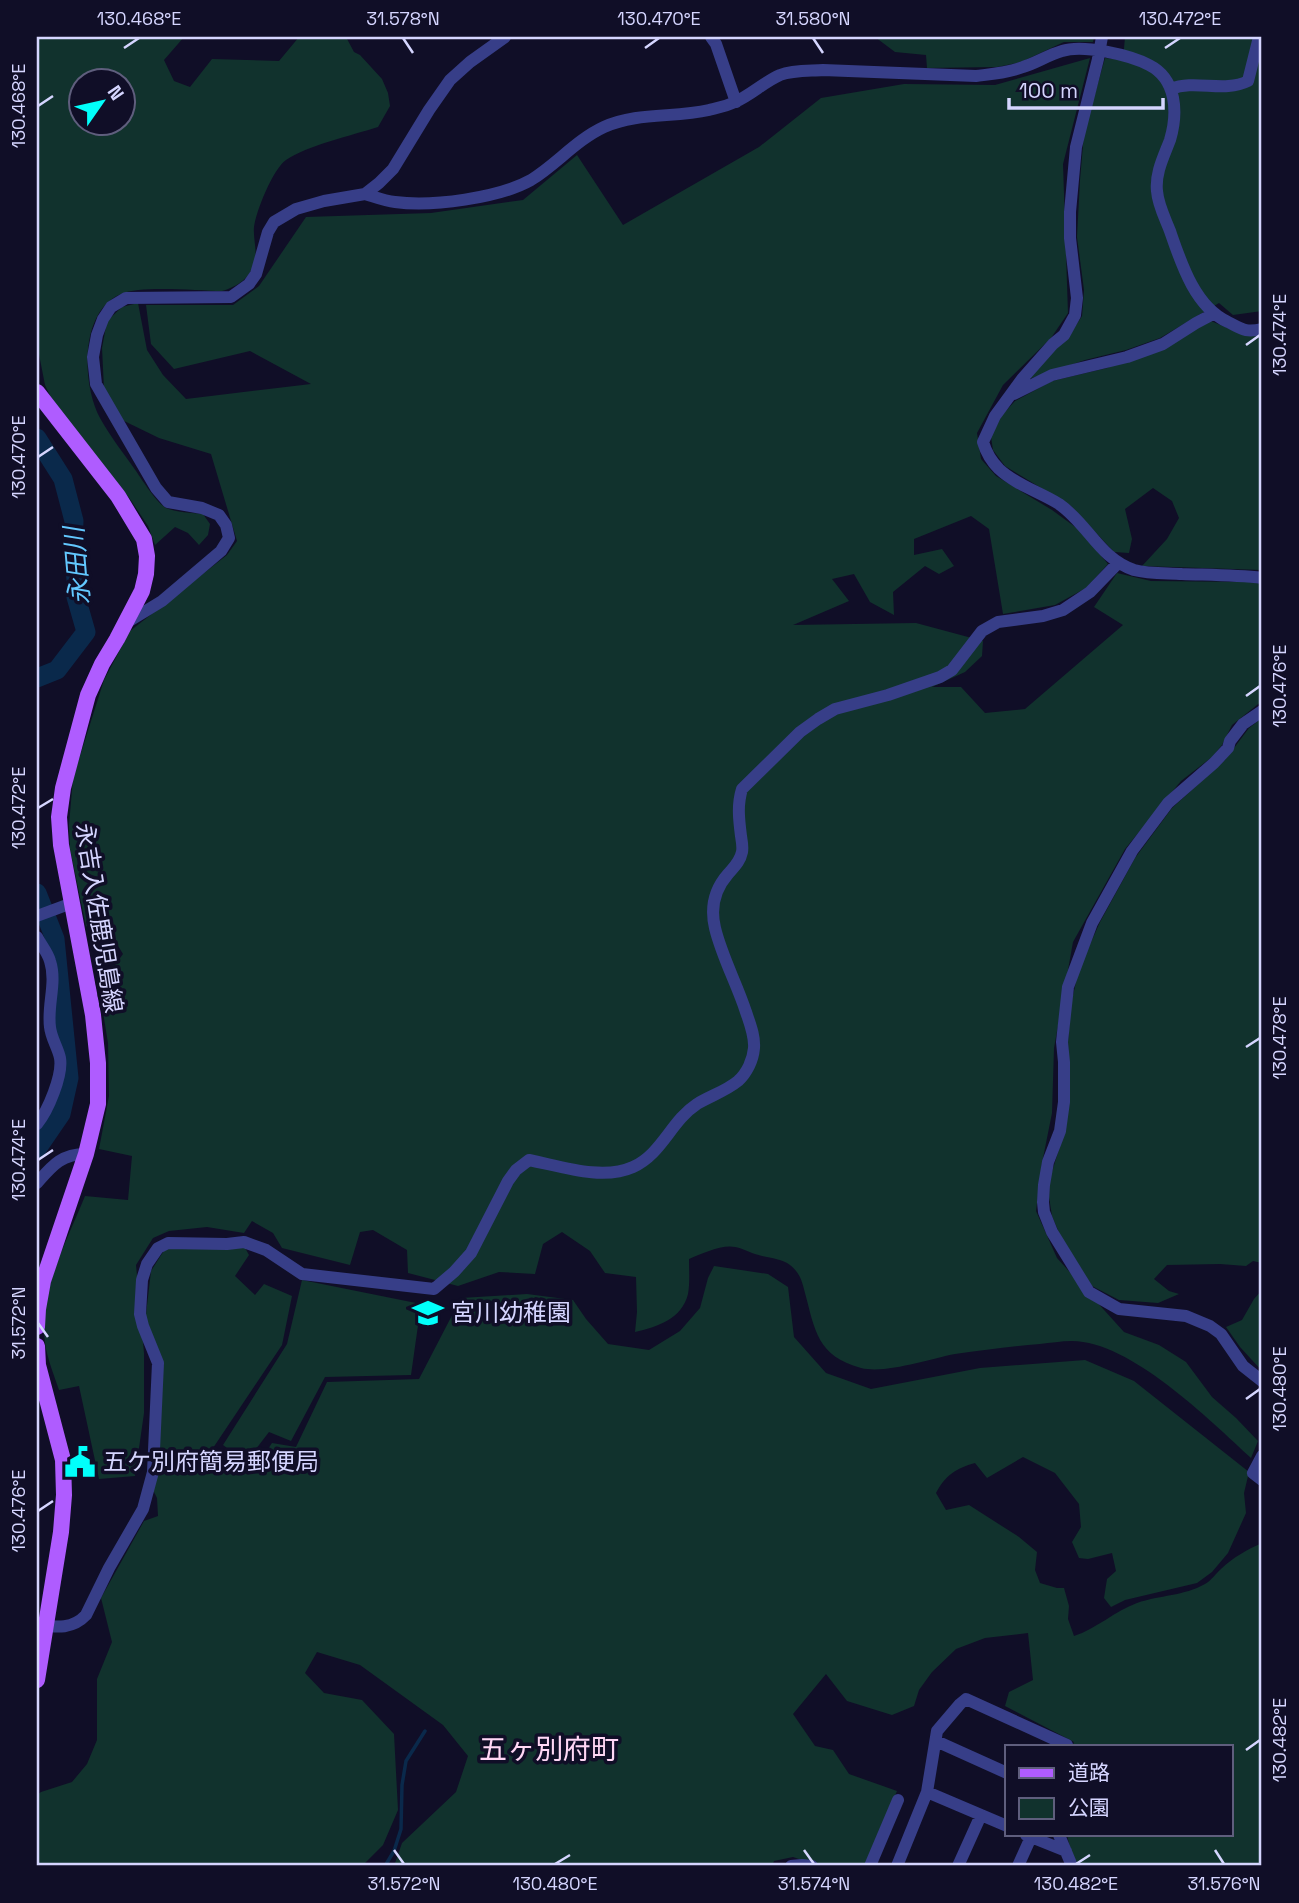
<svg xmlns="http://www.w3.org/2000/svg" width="1299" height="1903" font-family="'Space Grotesk','Noto Sans JP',sans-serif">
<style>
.green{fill:#11322d;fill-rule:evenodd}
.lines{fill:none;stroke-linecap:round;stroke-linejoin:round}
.stream{stroke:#0a294b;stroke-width:3.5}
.river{stroke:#0a294b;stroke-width:19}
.minor{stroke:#373e88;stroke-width:12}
.major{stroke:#af5cff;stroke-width:16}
.ticks{fill:none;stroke:#d5d5ff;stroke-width:2.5}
.labels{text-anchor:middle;stroke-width:7;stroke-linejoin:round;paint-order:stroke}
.street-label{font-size:24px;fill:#d5d5ff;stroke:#100e27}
.poi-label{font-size:24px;fill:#d5d5ff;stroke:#100e27;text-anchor:start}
.water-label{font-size:26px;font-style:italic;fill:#63c8ff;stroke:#100e27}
.quarter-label{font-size:28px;fill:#ffd7f5;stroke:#100e27}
.neatline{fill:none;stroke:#d5d5ff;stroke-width:2.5}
.ticks-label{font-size:18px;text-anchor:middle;fill:#d5d5ff}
</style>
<rect width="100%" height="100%" fill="#100e27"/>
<!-- green -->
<path class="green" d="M 37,37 L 184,37 L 164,60 L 174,81 L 190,87 L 212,59 L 279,61 L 299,37 L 346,37 L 354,52 L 360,55 L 382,79 L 388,93 L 390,106 L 378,127 C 353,135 306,146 286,160 C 273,169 256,211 254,227 C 253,238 257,249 255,260 C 252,277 237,287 222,291 C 198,291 141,285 121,294 C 79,311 82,385 100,418 C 110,436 124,454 136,471 C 142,480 157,503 166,508 C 174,512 194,513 203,514 L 210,524 L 208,535 L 199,545 L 188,533 L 175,527 L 155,545 L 148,526 L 130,499 L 54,404 L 45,385 L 37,344 ZM 80,80 L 122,80 L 122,122 L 80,122 Z
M 875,37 L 1094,37 L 1093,42 L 1064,42 L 1021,62 L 997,67 L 927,68 L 926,55 L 895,52 Z
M 1125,37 L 1262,37 L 1261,84 L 1262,86 L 1262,311 L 1233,315 L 1219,303 L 1160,338 L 1126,350 L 1085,360 L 1029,379 L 1056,348 L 1069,336 L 1082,316 L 1084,290 L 1077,237 L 1080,180 L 1084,133 L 1105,58 L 1123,60 Z
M 1090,58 L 1063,164 L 1068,313 L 1051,338 L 1003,385 L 977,433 L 981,459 L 996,476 L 1052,510 L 1078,529 L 1108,564 L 1086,588 L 1055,605 L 1003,614 L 989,529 L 971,516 L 914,539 L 914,555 L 942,549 L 954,566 L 939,574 L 925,566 L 893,592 L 894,615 L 870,602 L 854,574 L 832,579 L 849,601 L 793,625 L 916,623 L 983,641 L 982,656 L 965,672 L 932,687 L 961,687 L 985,713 L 1025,709 L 1123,625 L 1094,607 L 1117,573 L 1151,581 L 1249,582 L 1262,584 L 1262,701 L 1232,725 L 1222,745 L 1212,757 L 1181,781 L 1125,849 L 1073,942 L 1054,1048 L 1052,1113 L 1042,1163 L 1036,1211 L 1057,1258 L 1124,1332 L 1159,1345 L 1186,1362 L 1212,1397 L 1236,1418 L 1258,1441 L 1251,1458 C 1210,1420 1130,1341 1072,1341 C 1061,1341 1050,1343 1040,1344 C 1012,1346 984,1350 955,1354 C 929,1359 886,1374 861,1368 C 817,1356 815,1330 805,1293 C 802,1281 800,1273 790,1265 C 781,1258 766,1258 755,1254 C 749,1252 742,1248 735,1247 C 723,1244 700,1254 689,1259 C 689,1270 690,1283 688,1294 C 682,1319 657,1327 635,1332 L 637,1312 L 636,1277 L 605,1273 L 590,1251 L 562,1232 L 543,1244 L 535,1274 L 499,1272 L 458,1286 L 408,1273 L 407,1250 L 373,1230 L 360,1232 L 350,1265 L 282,1248 L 273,1233 L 252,1221 L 244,1233 L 207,1227 L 169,1231 L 153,1238 L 136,1265 L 144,1353 L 144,1413 L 135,1476 L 99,1479 L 79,1386 L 59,1390 C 54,1375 47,1358 45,1343 C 38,1292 67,1241 85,1196 L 128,1200 L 132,1156 L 99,1149 L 109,1096 L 108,1043 L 97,975 L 103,968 L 115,965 L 123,954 L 112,936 L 86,926 L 70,849 L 69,825 L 73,778 L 104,680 L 130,631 L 227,555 L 237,541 L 211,454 L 159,438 L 120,419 L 104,389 L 102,348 L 107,321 L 122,307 L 138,303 L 147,350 L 163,375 L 186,399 L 311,384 L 250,351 L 174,369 L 151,344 L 146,305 L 233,305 L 259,286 L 306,217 L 431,213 L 523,200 L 577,155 L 623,225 L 759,147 L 821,98 L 904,84 L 995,85 Z
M 1211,321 L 1237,332 L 1262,327 L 1262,570 L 1142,566 L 1167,539 L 1179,518 L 1172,501 L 1153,488 L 1125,509 L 1132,539 L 1129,553 L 1114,552 L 1071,506 L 1005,466 L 993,450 L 991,437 L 1002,415 L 1015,401 L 1052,381 L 1107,368 Z
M 1262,718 L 1262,1263 L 1253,1261 L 1246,1266 L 1220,1264 L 1167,1265 L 1154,1279 L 1169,1291 L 1179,1294 L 1158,1303 L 1119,1300 L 1092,1286 L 1060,1235 L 1052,1216 L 1049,1197 L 1050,1178 L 1060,1146 L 1069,1071 L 1068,1041 L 1071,1004 L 1079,969 L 1100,922 L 1135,858 L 1172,808 L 1225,760 L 1249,728 Z
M 169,1246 L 244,1246 L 249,1255 L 235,1276 L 255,1295 L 264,1284 L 292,1296 L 282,1345 L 213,1448 L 252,1473 L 272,1443 L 296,1447 L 327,1382 L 419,1379 L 461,1298 L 527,1294 L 573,1300 L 586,1319 L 608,1344 L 649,1350 L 680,1331 L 700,1308 L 708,1278 L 714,1266 L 768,1274 L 788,1287 L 794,1337 L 826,1373 L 871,1389 L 980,1368 L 1085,1360 L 1134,1381 L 1249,1472 L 1244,1493 L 1246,1513 L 1228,1553 L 1212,1572 L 1197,1583 L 1125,1600 L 1111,1607 L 1104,1598 L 1107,1579 L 1116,1571 L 1112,1553 L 1088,1559 L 1079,1558 L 1072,1542 L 1081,1527 L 1079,1504 L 1055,1473 L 1023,1457 L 987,1478 L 975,1463 C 956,1468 945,1476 936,1493 L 946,1510 L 969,1505 L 1019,1537 L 1037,1552 L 1035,1570 L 1040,1583 L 1057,1588 L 1064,1588 L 1069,1606 L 1068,1619 L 1074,1636 C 1096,1629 1115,1611 1137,1603 C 1160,1595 1184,1596 1205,1584 C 1212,1580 1215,1574 1221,1569 C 1232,1558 1248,1549 1262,1543 L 1262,1866 L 1078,1866 L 1071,1852 L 1067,1835 L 1231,1835 L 1231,1747 L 1072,1747 L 1074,1742 L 1005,1706 L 1009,1692 L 1033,1680 L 1028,1633 L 985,1638 L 956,1649 L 932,1672 L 919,1690 L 914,1706 L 892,1715 L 847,1701 L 826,1674 L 793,1714 L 815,1746 L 833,1750 L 849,1774 L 897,1791 L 864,1866 L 820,1866 L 793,1857 L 774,1861 L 772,1866 L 394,1866 L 402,1843 L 456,1792 L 468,1756 L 443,1725 L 360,1665 L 317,1652 L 305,1673 L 324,1693 L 362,1700 L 394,1734 L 398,1810 L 383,1845 L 362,1866 L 37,1866 L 37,1795 L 41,1792 L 72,1782 L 87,1764 L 97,1740 L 97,1679 L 112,1642 L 101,1598 L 144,1521 L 158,1516 L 157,1498 L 153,1490 L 161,1363 L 145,1323 L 151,1271 L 163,1252 Z
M 302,1280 L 421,1304 L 411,1375 L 325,1377 L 291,1441 L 269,1432 L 246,1462 L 223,1445 L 287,1344 Z
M 1262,1290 L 1262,1371 L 1240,1347 L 1226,1327 L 1242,1320 L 1254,1299 Z"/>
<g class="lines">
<!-- stream -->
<path class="stream" d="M 385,1866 L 394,1851 L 401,1829 L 402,1785 L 406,1761 L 425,1731"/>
<!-- river -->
<path class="river" d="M 37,438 L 63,479 L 74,521 L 73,543 L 76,580 L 76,597 L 86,632 L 57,670 L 37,678
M 37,893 L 55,939 L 69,1078 L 61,1114 L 37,1149"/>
<!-- minor -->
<path class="minor" d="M 711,37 L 716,44 L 736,102
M 1102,37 L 1098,59 L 1076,147 L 1070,212 L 1070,238 L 1077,298 L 1075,315 L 1064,335 L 1053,344 L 1022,379 L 995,416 L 983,442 C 986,452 992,462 999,469 C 1016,485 1040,492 1059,504 C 1088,524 1100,559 1134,570 C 1149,574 1167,573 1182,574 C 1209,575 1236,575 1262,578
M 1171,89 C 1195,79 1224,93 1248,81 L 1259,37
M 365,194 C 375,197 385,201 395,202 C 432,207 499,198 531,180 C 557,164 576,140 604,127 C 637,112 674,118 709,110 C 717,108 727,106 735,102 C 751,95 764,82 780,75 C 793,70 809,71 823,70 L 976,76 C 992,74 1007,73 1023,67 C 1036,63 1048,55 1062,51 C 1083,44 1130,55 1149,65 C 1177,79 1178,113 1170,140 C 1164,156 1155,173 1157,191 C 1158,205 1165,218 1170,231 C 1181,263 1195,307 1228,322 C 1242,329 1245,333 1262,329
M 1014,394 L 1052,375 L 1127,357 L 1163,344 L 1196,323 L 1213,314
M 126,623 L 162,601 L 221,551 L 229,538 L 226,525 L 219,515 L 202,508 L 168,502 L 156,488 L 96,384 L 93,357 L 97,335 L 103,319 L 111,307 L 126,298 L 231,297 L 249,284 L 256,274 L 268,232 L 274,222 L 296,209 L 324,201 L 365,194 L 379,183 L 393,169 L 429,110 L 450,80 L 470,62 L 505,37
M 1262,711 L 1243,724 L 1230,741 L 1228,748 L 1214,763 L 1168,803 L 1132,851 L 1092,923 L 1068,987 L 1062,1042 L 1064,1062 L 1064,1102 L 1060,1131 L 1048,1162 L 1044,1185 L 1043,1202 L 1044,1212 L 1052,1232 L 1089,1292 L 1119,1309 L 1186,1316 L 1210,1326 L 1221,1334 L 1243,1366 L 1262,1381
M 37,916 L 72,903
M 37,937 C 41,945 48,953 50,961 C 57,983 47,1005 50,1027 C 51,1038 58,1048 60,1058 C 63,1075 48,1111 37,1124
M 37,1183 C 52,1166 61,1154 86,1154
M 1262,1456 L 1253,1473 L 1262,1480
M 37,1625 C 55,1627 72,1630 86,1615 L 109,1568 L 143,1509 L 153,1472 L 158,1363 L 143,1326 L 140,1314 L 142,1280 L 147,1264 L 158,1248 L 168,1243 L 227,1244 L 244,1242 L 266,1250 L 302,1274 L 434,1289 L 454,1272 L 471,1253 L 508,1181 L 516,1170 L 529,1160 C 560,1166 602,1181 633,1167 C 662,1154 671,1121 697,1104 C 710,1096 726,1091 738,1081 C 747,1073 753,1060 754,1048 C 755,1036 750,1024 746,1012 C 737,984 722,957 715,928 C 710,907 714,890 728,874 C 734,867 740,862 742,852 C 743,847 742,842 741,836 C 739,820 737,805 742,789 L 800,732 L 818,719 L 835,709 L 888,695 L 940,677 L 952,670 L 982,631 L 998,622 L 1043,616 L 1063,610 L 1090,592 L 1118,563
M 936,1741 L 1007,1773
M 927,1792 L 1007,1826
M 1026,1835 L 1066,1851
M 1059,1835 L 1072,1866
M 791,1866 L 802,1865 L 812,1866
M 870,1866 L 898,1800
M 897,1866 L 927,1792 L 937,1731 L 960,1704 L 966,1699 L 1067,1745 L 1066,1747
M 958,1866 L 981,1815
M 1018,1866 L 1031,1837"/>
<!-- major -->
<path class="major" d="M 37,392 L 118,496 L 144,539 L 147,556 L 146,574 L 142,591 L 117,639 L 102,664 L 88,695 L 63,788 L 59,817 L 61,845 L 93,1015 L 98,1063 L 98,1104 L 86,1154 L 43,1281 L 38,1309 L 37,1327
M 37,1346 L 38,1365 L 63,1460 L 64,1495 L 61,1532 L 37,1680"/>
</g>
<!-- ticks -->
<path class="ticks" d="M 403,38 L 413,53M 813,38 L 823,53M 124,48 L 139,38M 645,48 L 659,38M 1165,48 L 1180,38M 38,106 L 53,96M 1246,345 L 1260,335M 38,457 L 53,447M 1246,696 L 1260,686M 38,808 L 53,799M 1246,1047 L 1260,1038M 38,1160 L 53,1150M 38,1323 L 48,1337M 1246,1399 L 1260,1389M 38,1511 L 53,1501M 1246,1750 L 1260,1740M 394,1850 L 404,1864M 804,1850 L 814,1864M 1215,1850 L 1224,1864M 555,1864 L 570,1855M 1076,1864 L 1090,1855"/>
<!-- icons -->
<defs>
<symbol id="school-bare" viewBox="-9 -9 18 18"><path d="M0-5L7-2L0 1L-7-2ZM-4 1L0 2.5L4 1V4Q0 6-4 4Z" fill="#01fffb" stroke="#100e27" stroke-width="2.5" paint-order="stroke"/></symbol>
<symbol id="civic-bare" viewBox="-9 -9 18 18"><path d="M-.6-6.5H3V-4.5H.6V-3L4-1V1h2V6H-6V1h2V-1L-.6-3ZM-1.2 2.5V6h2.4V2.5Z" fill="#01fffb" stroke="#100e27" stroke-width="2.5" paint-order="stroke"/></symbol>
</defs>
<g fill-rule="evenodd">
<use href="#school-bare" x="406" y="1291" width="44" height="44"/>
<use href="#civic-bare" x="58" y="1440" width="44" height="44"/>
</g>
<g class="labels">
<!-- street labels -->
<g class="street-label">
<text transform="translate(99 918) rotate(81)" y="8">永吉入佐鹿児島線</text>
</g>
<!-- poi labels -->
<g class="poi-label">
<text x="451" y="1321">宮川幼稚園</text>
<text x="103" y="1470">五ケ別府簡易郵便局</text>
</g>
<!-- water labels -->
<g class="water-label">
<text transform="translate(77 566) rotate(-95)" y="9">永田川</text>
</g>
<!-- quarter labels -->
<g class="quarter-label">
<text x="549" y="1759">五ヶ別府町</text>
</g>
</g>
<!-- border -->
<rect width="1299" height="1903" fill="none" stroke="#100e27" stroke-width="77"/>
<!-- legend -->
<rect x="1005" y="1745" width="228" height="91" fill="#100e27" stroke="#5f5e7d" stroke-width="2"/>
<rect x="1019" y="1768" width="35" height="10" fill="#af5cff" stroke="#5f5e7d" stroke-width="2"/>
<text x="1068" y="1780" font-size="21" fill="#d5d5ff">道路</text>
<rect x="1019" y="1798" width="35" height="21" fill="#11322d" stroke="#5f5e7d" stroke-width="2"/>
<text x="1068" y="1815" font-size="21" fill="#d5d5ff">公園</text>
<!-- north arrow -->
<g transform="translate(102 102) rotate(56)"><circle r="33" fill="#100e27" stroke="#5f5e7d" stroke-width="2"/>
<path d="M0-5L12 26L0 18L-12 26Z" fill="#01fffb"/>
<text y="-10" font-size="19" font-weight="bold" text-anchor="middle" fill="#d5d5ff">N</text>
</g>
<!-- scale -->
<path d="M1009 98v10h154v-10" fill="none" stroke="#d5d5ff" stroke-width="3.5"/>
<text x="1019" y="98" font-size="21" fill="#d5d5ff" stroke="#100e27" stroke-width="5" paint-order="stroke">100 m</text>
<rect x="38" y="38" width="1222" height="1826" class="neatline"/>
<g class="ticks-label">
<text x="139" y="25">130.468°E</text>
<text x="403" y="25">31.578°N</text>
<text x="659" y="25">130.470°E</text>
<text x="813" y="25">31.580°N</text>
<text x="1180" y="25">130.472°E</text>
<text transform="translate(19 106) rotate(-90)" y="6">130.468°E</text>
<text transform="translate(1280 335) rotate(-90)" y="6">130.474°E</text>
<text transform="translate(19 457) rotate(-90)" y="6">130.470°E</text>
<text transform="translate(1280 686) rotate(-90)" y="6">130.476°E</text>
<text transform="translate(19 808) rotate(-90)" y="6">130.472°E</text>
<text transform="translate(1280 1038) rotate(-90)" y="6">130.478°E</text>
<text transform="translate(19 1160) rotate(-90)" y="6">130.474°E</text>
<text transform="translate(19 1323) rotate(-90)" y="6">31.572°N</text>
<text transform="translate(1280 1389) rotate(-90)" y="6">130.480°E</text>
<text transform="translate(19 1511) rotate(-90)" y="6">130.476°E</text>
<text transform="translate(1280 1740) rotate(-90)" y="6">130.482°E</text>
<text x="404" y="1890">31.572°N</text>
<text x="555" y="1890">130.480°E</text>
<text x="814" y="1890">31.574°N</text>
<text x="1076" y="1890">130.482°E</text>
<text x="1224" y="1890">31.576°N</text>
</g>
</svg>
